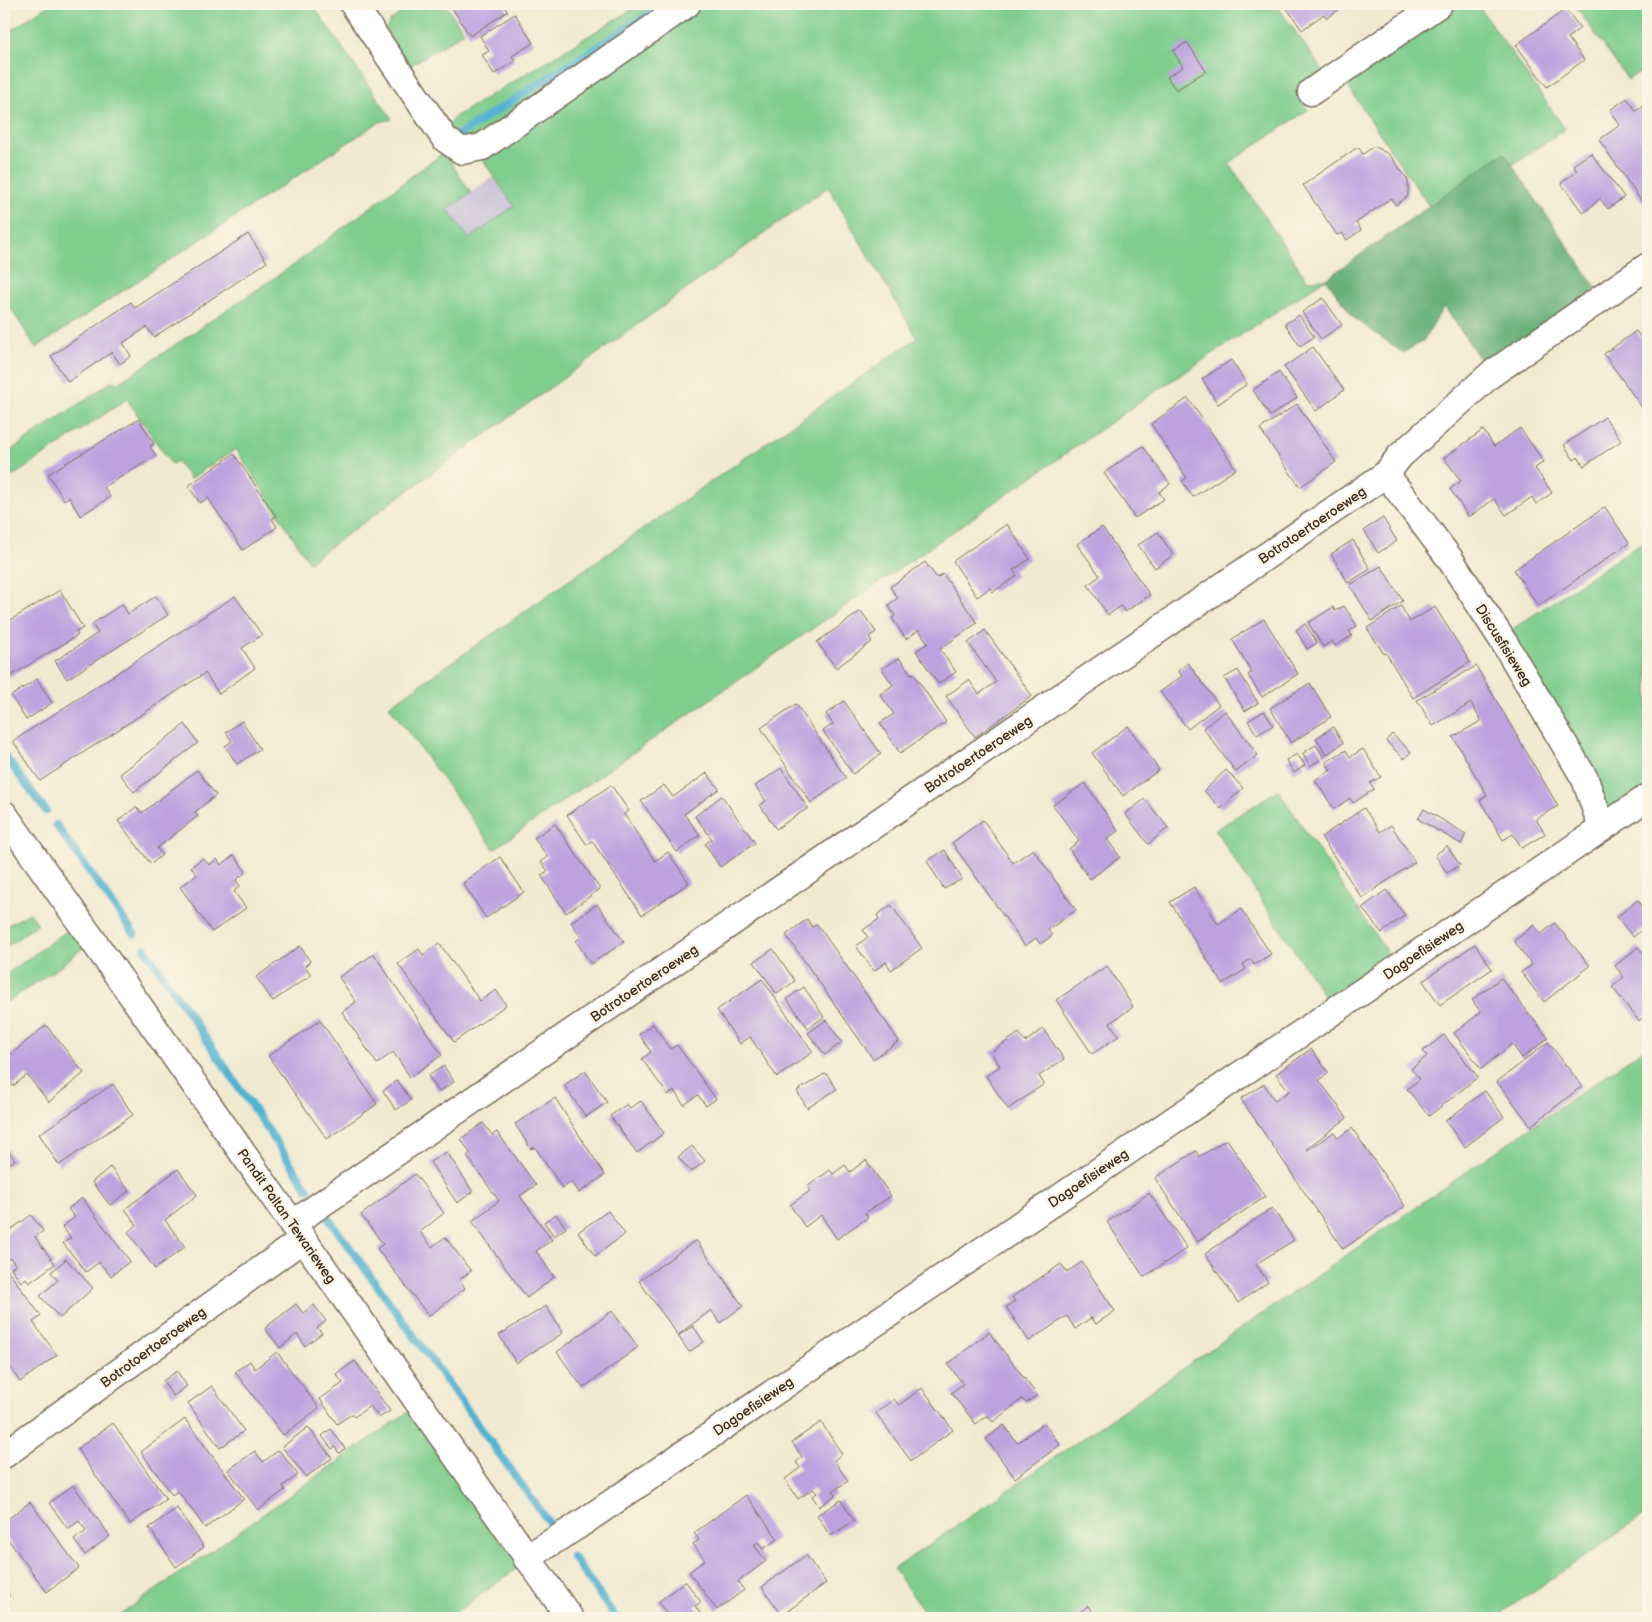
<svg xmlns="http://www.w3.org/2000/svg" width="1652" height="1622" font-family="'Balsamiq Sans',sans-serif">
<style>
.industrial{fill:#c8c0d8}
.green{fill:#7fce8e;stroke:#5d7c56}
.forest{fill:#67b179;stroke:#516e4c}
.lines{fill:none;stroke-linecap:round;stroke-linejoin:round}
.stream{stroke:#53b3d2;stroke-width:8}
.building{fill:#bea2e0}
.street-casing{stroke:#7b6d5c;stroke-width:29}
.street{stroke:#fff;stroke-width:26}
.labels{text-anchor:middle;stroke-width:5;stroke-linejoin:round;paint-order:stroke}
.street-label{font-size:14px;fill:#3b2a1e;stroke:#fcf5e5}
</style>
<rect width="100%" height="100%" fill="#fcf5e5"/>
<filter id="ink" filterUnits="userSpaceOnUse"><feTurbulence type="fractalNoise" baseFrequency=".02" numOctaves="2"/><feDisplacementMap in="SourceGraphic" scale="10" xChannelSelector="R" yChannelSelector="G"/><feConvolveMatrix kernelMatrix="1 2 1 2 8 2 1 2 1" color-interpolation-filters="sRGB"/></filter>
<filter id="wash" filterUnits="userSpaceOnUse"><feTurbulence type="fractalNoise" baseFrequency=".0096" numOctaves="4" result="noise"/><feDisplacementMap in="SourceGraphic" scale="20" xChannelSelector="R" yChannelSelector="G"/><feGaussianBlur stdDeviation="1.12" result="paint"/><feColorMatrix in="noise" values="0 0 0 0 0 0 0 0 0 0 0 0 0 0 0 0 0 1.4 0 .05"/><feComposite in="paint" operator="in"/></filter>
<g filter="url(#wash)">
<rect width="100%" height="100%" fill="#f2ead0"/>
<!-- industrial -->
<path class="industrial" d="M 493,177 L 514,207 L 469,239 L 448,209 Z"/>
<!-- green -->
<path class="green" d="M 50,4 L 312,4 L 392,119 L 379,122 L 36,348 L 4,298 L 4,35 Z
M 412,4 L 445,4 L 464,32 L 408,67 L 386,30 L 389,22 Z
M 641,4 L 679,4 L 467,142 L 447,125 L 456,116 Z
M 700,4 L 1276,4 L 1325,74 L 1297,95 L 1308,110 L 1229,163 L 1307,280 L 1326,279 L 1156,391 L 494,849 L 389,706 L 917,338 L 828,187 L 309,562 L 236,449 L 190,479 L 177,461 L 171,464 L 127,399 L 4,482 L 4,455 L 114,380 L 117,384 L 292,266 L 444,152 L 471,193 L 448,209 L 469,239 L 514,206 L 480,156 Z
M 1448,4 L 1477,4 L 1565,129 L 1513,165 L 1504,153 L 1429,206 L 1342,78 Z
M 1574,4 L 1648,4 L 1648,84 L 1639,72 L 1628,80 Z
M 1648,538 L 1648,787 L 1609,808 L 1598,802 L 1505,634 Z
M 1278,790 L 1394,963 L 1330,1005 L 1215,830 Z
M 30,913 L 38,924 L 4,949 L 4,927 Z
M 70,930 L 85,946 L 61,966 L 4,1004 L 4,976 L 59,936 Z
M 1648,1046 L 1648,1513 L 1494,1618 L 929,1618 L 894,1569 Z
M 408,1412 L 520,1566 L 449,1618 L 116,1618 Z"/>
<!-- forest -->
<path class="forest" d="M 1504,153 L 1597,289 L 1486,368 L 1444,306 L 1423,341 L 1403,353 L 1354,318 L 1326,279 Z"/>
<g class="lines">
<!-- stream -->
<path class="stream" d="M 458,135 L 661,7
M 4,755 L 46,811
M 56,825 L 134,934
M 145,949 L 308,1189
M 329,1219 L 548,1521
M 572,1556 L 616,1618"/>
</g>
<g id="blocks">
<!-- building -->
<path class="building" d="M 459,4 L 511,4 L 505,8 L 508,11 L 470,36 L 452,8 Z
M 1291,4 L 1347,4 L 1327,18 L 1324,14 L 1302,30 L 1286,7 Z
M 1566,9 L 1580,28 L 1568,38 L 1584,60 L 1547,87 L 1516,45 Z
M 515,14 L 533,43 L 512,56 L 515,61 L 494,74 L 482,55 L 489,51 L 480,36 Z
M 1187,42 L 1206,71 L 1176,90 L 1167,77 L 1183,67 L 1173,51 Z
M 1627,98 L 1636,111 L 1648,103 L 1648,197 L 1642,202 L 1599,140 L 1620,125 L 1610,110 Z
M 1374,146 L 1390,155 L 1408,180 L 1408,196 L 1396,205 L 1391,198 L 1356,223 L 1361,230 L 1347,240 L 1342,233 L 1337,235 L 1303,185 L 1358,147 L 1363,154 Z
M 1591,153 L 1624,197 L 1608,209 L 1600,199 L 1583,213 L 1561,183 L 1577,171 L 1573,165 Z
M 248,234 L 267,262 L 154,337 L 147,327 L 123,343 L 131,356 L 120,364 L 112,352 L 68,382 L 51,356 L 131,302 L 135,308 Z
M 1323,298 L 1342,325 L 1321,339 L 1302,312 Z
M 1299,315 L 1314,337 L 1300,346 L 1285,324 Z
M 1636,331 L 1648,348 L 1645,350 L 1648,354 L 1648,416 L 1604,354 Z
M 1313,347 L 1344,390 L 1316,411 L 1284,367 Z
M 1231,360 L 1247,384 L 1218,404 L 1202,379 Z
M 1279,372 L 1297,398 L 1270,416 L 1253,390 Z
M 1188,398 L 1236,469 L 1193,497 L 1182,481 L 1187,478 L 1151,424 Z
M 1297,404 L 1336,462 L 1300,487 L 1260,429 Z
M 1605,417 L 1621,441 L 1584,466 L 1578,457 L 1574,460 L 1564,445 Z
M 139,419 L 154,444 L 150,446 L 156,456 L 104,487 L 110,497 L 80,516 L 69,497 L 64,500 L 48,474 Z
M 1520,428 L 1544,462 L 1535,468 L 1552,493 L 1536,504 L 1532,497 L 1506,515 L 1494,499 L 1469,517 L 1450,489 L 1461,481 L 1444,458 L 1483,430 L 1494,446 Z
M 1143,446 L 1170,484 L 1159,492 L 1164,499 L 1135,518 L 1104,473 Z
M 234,454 L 276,516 L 272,519 L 277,527 L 243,550 L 208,498 L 200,503 L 188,486 Z
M 1605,507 L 1629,543 L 1538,606 L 1514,570 Z
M 1383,518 L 1397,541 L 1378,553 L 1364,530 Z
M 1007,524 L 1030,559 L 1013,570 L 1017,576 L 993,592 L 990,588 L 977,597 L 953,561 Z
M 1102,527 L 1150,595 L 1125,612 L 1121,606 L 1108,615 L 1088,585 L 1100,576 L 1077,544 Z
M 1158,532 L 1173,555 L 1155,568 L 1138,545 Z
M 1353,540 L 1370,569 L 1348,583 L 1331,554 Z
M 925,562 L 937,578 L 943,574 L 977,623 L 940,649 L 956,672 L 938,684 L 916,651 L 928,643 L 919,630 L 906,639 L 892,618 L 895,616 L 888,605 L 898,598 L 890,587 Z
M 1381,566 L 1403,601 L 1372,621 L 1350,585 Z
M 60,590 L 83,628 L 76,632 L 78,635 L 9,677 L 4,668 L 4,624 Z
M 156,596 L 168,615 L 67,679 L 55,661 L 98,633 L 92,624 L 122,604 L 128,614 Z
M 235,596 L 262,635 L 242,648 L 255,668 L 219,694 L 205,673 L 40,781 L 13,741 Z
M 1344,606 L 1357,626 L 1349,631 L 1352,636 L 1335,646 L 1332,641 L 1323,647 L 1308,623 L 1333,607 L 1335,611 Z
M 1401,606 L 1410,622 L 1435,607 L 1470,662 L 1413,698 L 1386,653 L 1384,654 L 1367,628 Z
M 861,611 L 876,632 L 869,637 L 872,642 L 836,668 L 817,642 Z
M 1264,619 L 1298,674 L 1262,697 L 1248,675 L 1252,672 L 1232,639 Z
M 1305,624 L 1317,643 L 1307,649 L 1296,630 Z
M 985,630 L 1032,696 L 975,737 L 946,696 L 969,680 L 979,694 L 996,682 L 968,643 Z
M 899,658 L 911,674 L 913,673 L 946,722 L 900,753 L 880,723 L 894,714 L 880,694 L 893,685 L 882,669 Z
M 1188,663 L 1219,705 L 1188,729 L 1160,692 L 1182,676 L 1178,671 Z
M 1476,666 L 1558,806 L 1536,819 L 1545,834 L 1522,848 L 1513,834 L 1503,840 L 1480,800 L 1487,795 L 1453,737 L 1481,721 L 1471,703 L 1433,726 L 1417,700 Z
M 1238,670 L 1258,703 L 1245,711 L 1224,678 Z
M 37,679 L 52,703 L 26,720 L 11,696 Z
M 1310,683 L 1331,717 L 1291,743 L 1270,708 Z
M 844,701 L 881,754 L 853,774 L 823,731 L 833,724 L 826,714 Z
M 796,704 L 846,778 L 811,803 L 761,728 Z
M 1225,711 L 1258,755 L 1236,772 L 1203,728 Z
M 1264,711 L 1273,725 L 1257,735 L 1248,721 Z
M 242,721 L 260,749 L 237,764 L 225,746 L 232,741 L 226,732 Z
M 185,724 L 198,743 L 134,792 L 120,774 Z
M 1128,726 L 1159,770 L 1123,796 L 1092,753 Z
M 1333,727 L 1343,743 L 1326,755 L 1316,738 Z
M 1392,734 L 1411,752 L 1404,759 L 1386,741 Z
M 1316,745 L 1324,757 L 1310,766 L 1303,753 Z
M 1363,749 L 1381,777 L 1370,783 L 1374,789 L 1353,803 L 1350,798 L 1334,809 L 1315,780 L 1331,770 L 1326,762 L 1346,750 L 1350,757 Z
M 1297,754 L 1305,765 L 1294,773 L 1286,760 Z
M 781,768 L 808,808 L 776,829 L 760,805 L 766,801 L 755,786 Z
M 197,770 L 216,795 L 195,812 L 198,816 L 157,848 L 162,855 L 151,864 L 118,821 L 136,807 L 142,813 Z
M 1226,770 L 1243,788 L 1221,809 L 1204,791 Z
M 707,773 L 719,789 L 684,814 L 700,835 L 677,852 L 641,801 L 664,785 L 673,797 Z
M 1085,783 L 1118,831 L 1107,839 L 1120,857 L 1090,879 L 1069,849 L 1079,841 L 1053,805 Z
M 611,785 L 629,811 L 624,814 L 655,861 L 668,852 L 689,883 L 642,915 L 592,841 L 587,845 L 567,815 Z
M 722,796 L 755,843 L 720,867 L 705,844 L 712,839 L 695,816 Z
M 1145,799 L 1168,828 L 1148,844 L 1125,814 Z
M 1364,808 L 1380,832 L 1391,825 L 1415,862 L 1362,898 L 1321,837 Z
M 1424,809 L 1466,834 L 1461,844 L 1418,819 Z
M 983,820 L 1013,863 L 1033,849 L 1076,910 L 1048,930 L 1052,936 L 1040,944 L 1036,938 L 1025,946 L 952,843 Z
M 555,824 L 600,889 L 566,913 L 541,875 L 548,871 L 541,862 L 548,857 L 534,838 Z
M 1447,846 L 1460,865 L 1447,873 L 1435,855 Z
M 945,850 L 962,879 L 944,889 L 927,861 Z
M 234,855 L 246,872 L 236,880 L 240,886 L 234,891 L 246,908 L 212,932 L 180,887 L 197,875 L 191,867 L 203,858 L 209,865 L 217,859 L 221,865 Z
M 500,857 L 524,892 L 486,918 L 463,883 Z
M 1194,887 L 1218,924 L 1241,909 L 1271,954 L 1254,965 L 1251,959 L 1243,964 L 1246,969 L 1223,984 L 1170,902 Z
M 1386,890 L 1405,915 L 1382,933 L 1362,908 Z
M 1638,900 L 1648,914 L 1648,925 L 1633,937 L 1617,917 Z
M 597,904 L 624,942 L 591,964 L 576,941 L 581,937 L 571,922 Z
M 891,905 L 922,948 L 891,970 L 886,962 L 874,971 L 856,946 L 868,937 L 863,930 L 879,919 L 877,915 Z
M 807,919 L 812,927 L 817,924 L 899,1041 L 873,1059 L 786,935 Z
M 1555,923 L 1590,966 L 1544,1002 L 1521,972 L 1532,965 L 1514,941 L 1534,925 L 1541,934 Z
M 439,943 L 480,1001 L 496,990 L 506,1005 L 454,1042 L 398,964 L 419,949 L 423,955 Z
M 1475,944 L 1492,969 L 1440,1005 L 1423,981 Z
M 300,946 L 310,961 L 305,966 L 311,975 L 273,1001 L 256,977 Z
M 1638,947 L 1648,958 L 1648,1013 L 1639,1021 L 1612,987 L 1624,977 L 1615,966 Z
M 773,949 L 795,981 L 777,994 L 754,962 Z
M 374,954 L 442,1055 L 410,1077 L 393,1052 L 377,1064 L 342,1012 L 356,1002 L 339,977 Z
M 1107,966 L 1133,1007 L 1110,1023 L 1119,1036 L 1092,1054 L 1056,1000 Z
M 1501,978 L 1548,1038 L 1522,1058 L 1512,1044 L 1481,1069 L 1454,1033 L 1481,1012 L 1472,1000 Z
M 762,979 L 813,1052 L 777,1077 L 750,1037 L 740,1044 L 717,1010 Z
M 804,987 L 824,1017 L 808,1028 L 787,999 Z
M 320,1020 L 377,1104 L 327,1139 L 268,1056 Z
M 826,1020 L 842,1042 L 825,1055 L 808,1033 Z
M 653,1024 L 670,1049 L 677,1045 L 716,1099 L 706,1106 L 698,1095 L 684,1105 L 674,1091 L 668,1095 L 642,1059 L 651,1052 L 639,1034 Z
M 46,1025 L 84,1073 L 49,1102 L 27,1075 L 13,1086 L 4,1075 L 4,1060 Z
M 1043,1029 L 1064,1059 L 1039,1076 L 1044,1084 L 1008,1109 L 986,1076 L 1000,1066 L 991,1052 L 1019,1033 L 1025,1042 Z
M 1444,1035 L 1478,1077 L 1429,1116 L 1407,1089 L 1420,1079 L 1411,1069 L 1427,1056 L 1423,1051 Z
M 1548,1042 L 1582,1086 L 1531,1126 L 1497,1082 Z
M 1311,1049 L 1329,1073 L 1319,1080 L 1347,1118 L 1307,1148 L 1308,1150 L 1334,1132 L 1338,1138 L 1352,1128 L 1405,1206 L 1343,1249 L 1241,1099 L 1264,1084 L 1275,1101 L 1289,1091 L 1276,1074 Z
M 444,1066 L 454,1082 L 439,1092 L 428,1076 Z
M 585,1071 L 607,1102 L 586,1117 L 564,1085 Z
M 826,1073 L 837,1089 L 807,1108 L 797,1091 Z
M 397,1080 L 411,1100 L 396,1110 L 383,1091 Z
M 113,1084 L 133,1115 L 59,1165 L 39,1134 Z
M 1485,1091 L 1504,1117 L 1465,1147 L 1445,1121 Z
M 555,1098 L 605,1175 L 579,1193 L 572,1182 L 562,1188 L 535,1147 L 531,1149 L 515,1124 Z
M 641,1101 L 664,1133 L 637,1153 L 610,1116 L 627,1104 L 630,1108 Z
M 483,1123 L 492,1135 L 497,1132 L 536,1185 L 520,1196 L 552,1240 L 536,1251 L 554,1277 L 527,1298 L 472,1221 L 499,1201 L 467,1156 L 470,1153 L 461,1139 Z
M 1227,1139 L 1265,1197 L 1197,1242 L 1155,1178 L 1196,1151 L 1199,1157 Z
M 4,1145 L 15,1160 L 4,1168 Z
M 692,1146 L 705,1161 L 691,1172 L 678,1157 Z
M 447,1152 L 473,1192 L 457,1203 L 430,1162 Z
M 866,1160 L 891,1196 L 865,1213 L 868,1217 L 837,1239 L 821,1215 L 805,1227 L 790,1205 L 810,1191 L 807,1187 L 830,1170 L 833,1174 L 845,1165 L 850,1172 Z
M 110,1167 L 129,1191 L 110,1205 L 92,1182 Z
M 178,1169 L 197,1195 L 165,1220 L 185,1247 L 155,1269 L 128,1232 L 137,1225 L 125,1209 Z
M 415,1174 L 444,1213 L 420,1232 L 432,1247 L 445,1237 L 471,1271 L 459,1280 L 465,1288 L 429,1316 L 377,1249 L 383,1244 L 361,1215 Z
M 1149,1193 L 1187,1248 L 1144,1277 L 1107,1222 Z
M 82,1198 L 130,1261 L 111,1276 L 99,1262 L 86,1272 L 63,1243 L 71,1238 L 62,1227 L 75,1217 L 68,1209 Z
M 1272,1208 L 1294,1240 L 1256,1264 L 1268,1282 L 1238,1303 L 1205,1254 Z
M 608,1211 L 625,1234 L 595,1256 L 578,1232 Z
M 556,1214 L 566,1228 L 554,1236 L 544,1222 Z
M 31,1215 L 43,1231 L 35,1237 L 55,1264 L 29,1283 L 26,1278 L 21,1282 L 11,1268 L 16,1265 L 10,1258 L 5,1261 L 4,1259 L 4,1235 Z
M 696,1240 L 743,1306 L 720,1323 L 711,1310 L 678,1335 L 639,1281 Z
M 66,1259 L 93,1288 L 60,1318 L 40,1296 L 58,1280 L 51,1272 Z
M 1082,1262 L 1115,1311 L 1096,1324 L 1091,1318 L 1075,1329 L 1067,1316 L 1029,1341 L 1006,1307 L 1015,1301 L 1012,1297 L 1061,1264 L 1067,1272 Z
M 4,1265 L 41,1316 L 33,1322 L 57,1355 L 20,1382 L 4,1359 Z
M 296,1304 L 303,1313 L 314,1305 L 326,1321 L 317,1328 L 322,1333 L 305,1346 L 297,1334 L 280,1348 L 265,1328 Z
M 546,1306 L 563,1333 L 516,1363 L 499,1335 Z
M 612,1311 L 638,1347 L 583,1388 L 557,1352 Z
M 693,1326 L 704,1342 L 689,1352 L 678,1336 Z
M 989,1332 L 1037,1395 L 1026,1403 L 1022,1399 L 993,1422 L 987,1415 L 976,1424 L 951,1393 L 963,1384 L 948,1364 Z
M 277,1352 L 319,1408 L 283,1435 L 235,1372 L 250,1361 L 255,1369 Z
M 355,1361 L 390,1411 L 379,1418 L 370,1406 L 354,1417 L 352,1414 L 337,1424 L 320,1399 L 343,1383 L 336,1374 Z
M 177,1371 L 187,1386 L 173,1396 L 163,1381 Z
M 212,1386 L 244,1431 L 220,1448 L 188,1403 Z
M 922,1388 L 953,1430 L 911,1461 L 876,1413 L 894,1399 L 899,1405 Z
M 185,1419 L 244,1499 L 205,1528 L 178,1491 L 172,1495 L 141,1452 Z
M 821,1422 L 842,1454 L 834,1460 L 848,1481 L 833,1491 L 835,1495 L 819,1507 L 812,1496 L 817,1493 L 813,1489 L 798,1499 L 785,1479 L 800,1468 L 796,1462 L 802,1457 L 792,1442 Z
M 113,1423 L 166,1499 L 130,1524 L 77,1449 Z
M 1044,1423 L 1060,1445 L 1015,1478 L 986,1439 L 1004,1425 L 1017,1443 Z
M 308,1427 L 332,1458 L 306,1477 L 282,1447 Z
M 331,1429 L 345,1448 L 339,1453 L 335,1447 L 332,1449 L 322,1436 Z
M 279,1450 L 298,1475 L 283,1486 L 285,1490 L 258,1510 L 228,1470 L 255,1451 L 263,1462 Z
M 73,1485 L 110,1536 L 85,1555 L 74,1540 L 86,1531 L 79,1521 L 68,1529 L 49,1503 Z
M 746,1495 L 778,1539 L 763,1549 L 758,1542 L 754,1545 L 766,1561 L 738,1582 L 744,1590 L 717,1610 L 689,1572 L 705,1560 L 693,1544 L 699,1540 L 694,1533 Z
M 841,1500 L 854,1521 L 830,1536 L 817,1515 Z
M 30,1502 L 79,1568 L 47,1592 L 4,1534 L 4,1522 Z
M 177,1508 L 204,1547 L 176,1567 L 149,1528 Z
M 806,1555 L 826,1583 L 782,1615 L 762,1587 Z
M 685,1581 L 701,1602 L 695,1606 L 700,1613 L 693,1618 L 670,1618 L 658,1602 Z
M 4,1586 L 9,1595 L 4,1598 Z
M 1088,1606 L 1097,1618 L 1072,1618 Z"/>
</g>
</g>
<g filter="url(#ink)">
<use href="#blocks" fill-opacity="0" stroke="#7b6d5c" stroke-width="1"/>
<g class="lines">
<defs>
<path id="street" d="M 353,4 L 445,139 L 462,151 L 482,147 L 687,4
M 1311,92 L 1439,4
M 1386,474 L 1450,559 L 1505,644 L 1585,779 L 1602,828
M 4,814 L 570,1618
M 292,1224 L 1386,474 L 1400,456 L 1490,375 L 1648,266
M 4,1455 L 303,1239
M 526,1558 L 576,1527 L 1648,797"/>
</defs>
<!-- street casing -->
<use href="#street" class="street-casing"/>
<!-- street -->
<use href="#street" class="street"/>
</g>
</g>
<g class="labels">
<!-- street labels -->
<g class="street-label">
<text transform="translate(1312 525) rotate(-34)" y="5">Botrotoertoeroeweg</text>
<text transform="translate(1504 645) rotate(58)" y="5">Discusfisieweg</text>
<text transform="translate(978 754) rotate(-34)" y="5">Botrotoertoeroeweg</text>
<text transform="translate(1423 950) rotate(-34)" y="5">Dagoefisieweg</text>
<text transform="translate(644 983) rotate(-34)" y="5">Botrotoertoeroeweg</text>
<text transform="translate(1088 1178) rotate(-34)" y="5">Dagoefisieweg</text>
<text transform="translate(287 1216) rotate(55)" y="5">Pandit Paltan Tewarieweg</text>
<text transform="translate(153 1347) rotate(-36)" y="5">Botrotoertoeroeweg</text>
<text transform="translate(753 1406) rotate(-34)" y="5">Dagoefisieweg</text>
</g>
</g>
<!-- margin -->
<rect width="1652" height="1622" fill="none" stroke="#fcf5e5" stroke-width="20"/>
</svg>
